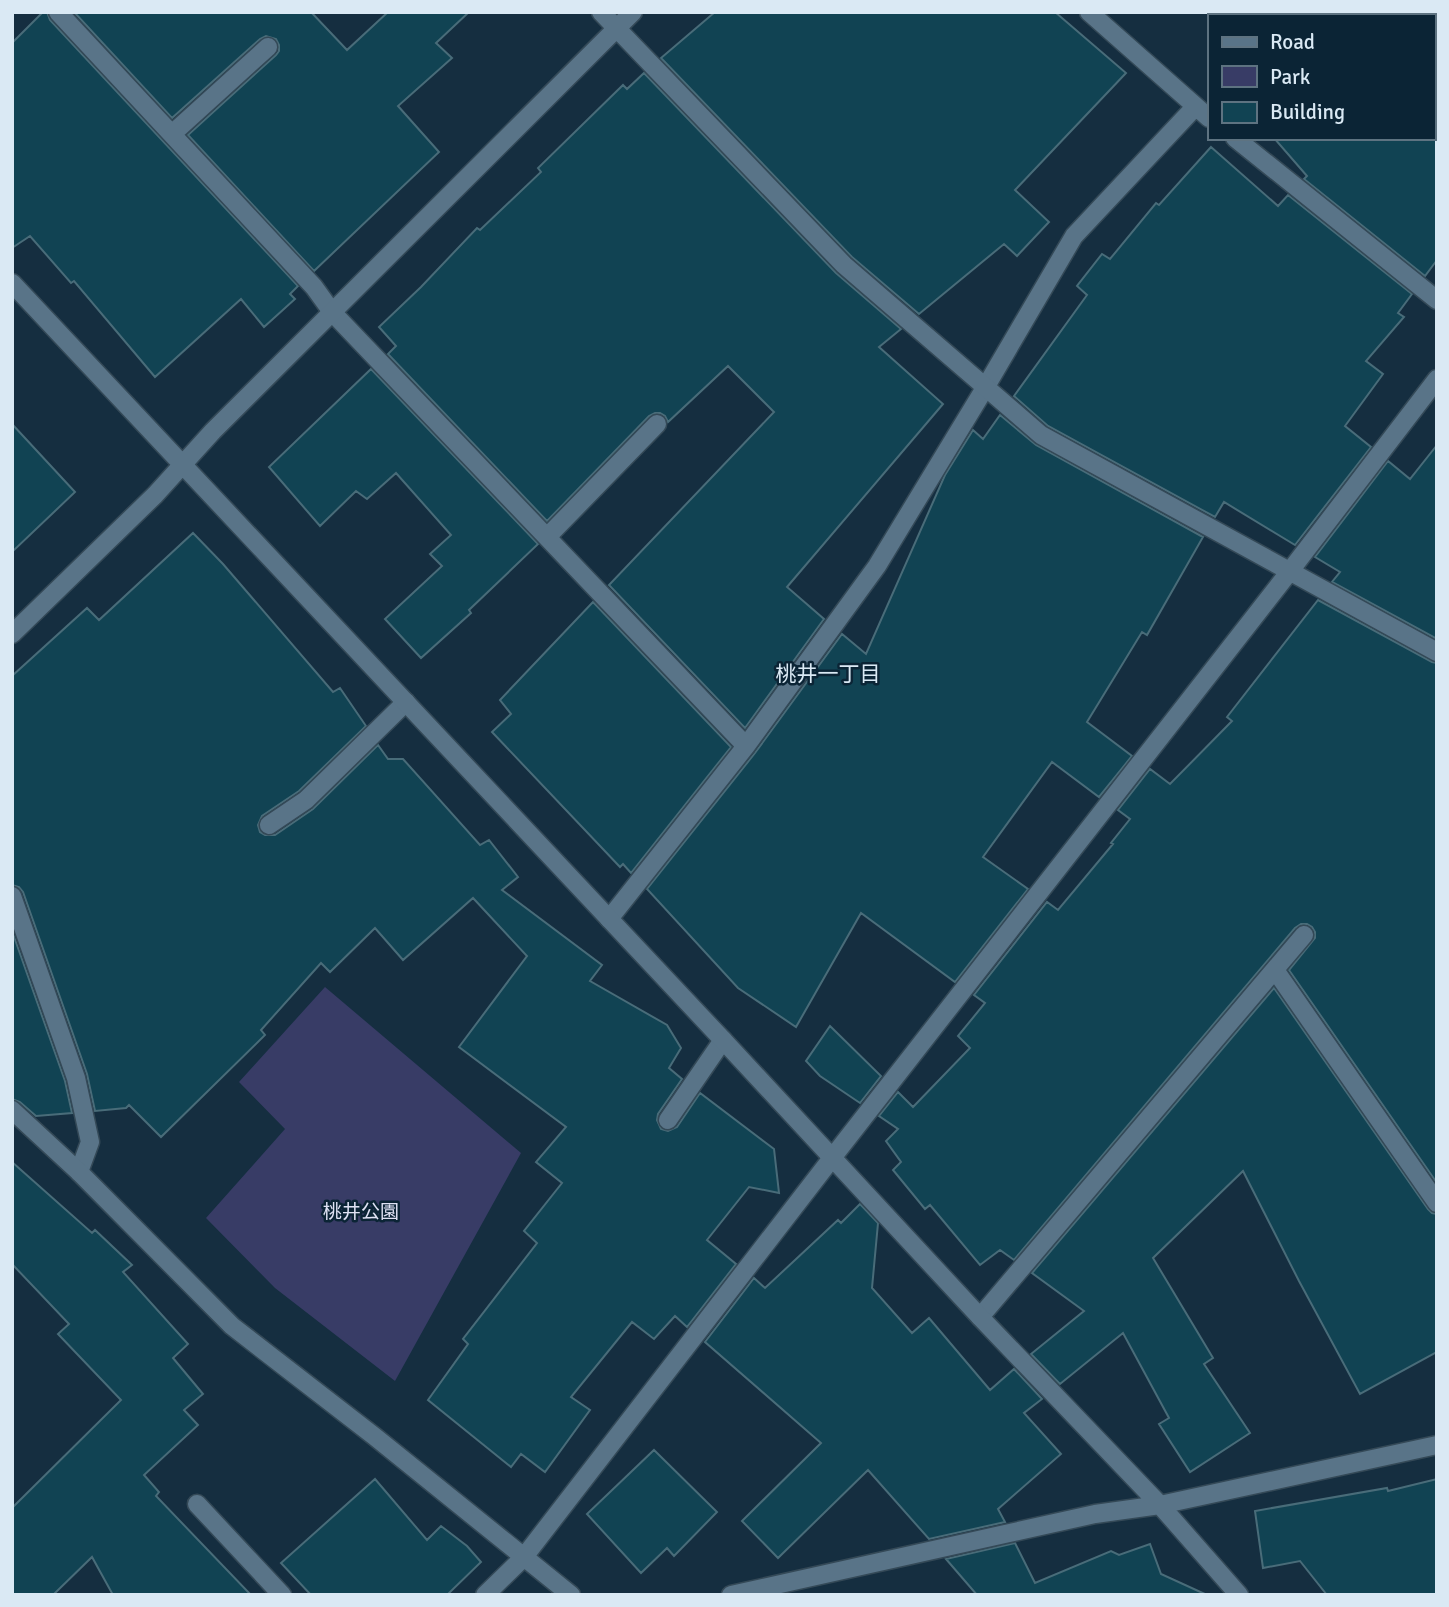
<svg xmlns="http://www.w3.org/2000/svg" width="1449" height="1607" font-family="Signika,'Noto Sans JP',sans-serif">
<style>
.green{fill:#383c66}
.building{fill:#114353;stroke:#496c79;stroke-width:2}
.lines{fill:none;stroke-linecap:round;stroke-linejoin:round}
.lane-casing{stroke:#344957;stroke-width:21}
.street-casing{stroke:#344957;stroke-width:21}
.lane{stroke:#597488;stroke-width:18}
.street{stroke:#597488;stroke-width:18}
.labels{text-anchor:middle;stroke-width:5;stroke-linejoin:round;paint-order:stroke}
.park-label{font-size:19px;fill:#dfe2f4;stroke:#0b2435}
.neighbourhood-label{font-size:21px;fill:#dae9f4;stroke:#0b2435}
</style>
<rect width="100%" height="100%" fill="#152e40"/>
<!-- green -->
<path class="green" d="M 325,987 L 521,1153 L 395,1381 L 275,1288 L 206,1218 L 285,1129 L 239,1082 Z"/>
<!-- building -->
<path class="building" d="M 43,12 L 47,12 L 50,20 L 298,286 L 290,294 L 295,299 L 264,327 L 241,299 L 155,377 L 74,281 L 71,283 L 30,236 L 12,248 L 12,43 Z
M 74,12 L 311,12 L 347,50 L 388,12 L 469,12 L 436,43 L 452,58 L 398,106 L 439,152 L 314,271 L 188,135 L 276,55 L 279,51 L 279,45 L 276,39 L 266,36 L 260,39 L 172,118 Z
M 715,12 L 1055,12 L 1126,73 L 1015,190 L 1049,222 L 1017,256 L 1004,244 L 919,314 L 852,257 L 661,58 Z
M 644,73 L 836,273 L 901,329 L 879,347 L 943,404 L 787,587 L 824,619 L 745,728 L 609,585 L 774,412 L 728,366 L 668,422 L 665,416 L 660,413 L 655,413 L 649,416 L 547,521 L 388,354 L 396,346 L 379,327 L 421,287 L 477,228 L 480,230 L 541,172 L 538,168 L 623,85 L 627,89 Z
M 1274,138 L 1437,138 L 1437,260 L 1425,276 L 1304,179 L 1307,176 Z
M 1211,147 L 1278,206 L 1288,195 L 1412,294 L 1398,313 L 1404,317 L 1366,361 L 1383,374 L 1345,426 L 1371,447 L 1295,545 L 1224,502 L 1215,517 L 1048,426 L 1014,396 L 1087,295 L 1077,286 L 1102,254 L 1110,259 L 1156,203 L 1159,205 Z
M 371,369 L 538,544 L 469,610 L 471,613 L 421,658 L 385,619 L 442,566 L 430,554 L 451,535 L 396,473 L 367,499 L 356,491 L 320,526 L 269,467 Z
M 1000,415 L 1036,445 L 1203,537 L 1147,635 L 1142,632 L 1087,722 L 1132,756 L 1099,797 L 1052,762 L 983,857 L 1028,889 L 955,982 L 861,913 L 796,1027 L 738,988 L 647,889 L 755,753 L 842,634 L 866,654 L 945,475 L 973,430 L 983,439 Z
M 12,424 L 75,492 L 12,552 Z
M 1437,445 L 1437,639 L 1332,582 L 1340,572 L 1315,557 L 1388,461 L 1410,479 Z
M 193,533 L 223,564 L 333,692 L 340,688 L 366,726 L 299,791 L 262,816 L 258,825 L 260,832 L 265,835 L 275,835 L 313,809 L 378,745 L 388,759 L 403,759 L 480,845 L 489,840 L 518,877 L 502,890 L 602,965 L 590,981 L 667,1025 L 681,1048 L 669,1068 L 682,1079 L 658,1114 L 657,1120 L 661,1129 L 668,1131 L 677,1127 L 700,1093 L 774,1149 L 779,1193 L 749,1187 L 707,1240 L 736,1264 L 687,1327 L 675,1316 L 654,1339 L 632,1322 L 571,1397 L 590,1410 L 545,1472 L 521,1454 L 511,1467 L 428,1400 L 468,1344 L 463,1339 L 537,1243 L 524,1231 L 562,1183 L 536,1162 L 566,1127 L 459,1047 L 527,956 L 473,898 L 403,960 L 375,928 L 330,972 L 321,963 L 261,1030 L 265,1035 L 161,1137 L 129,1105 L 126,1108 L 95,1111 L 87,1074 L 23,892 L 19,887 L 12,885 L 12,676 L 87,608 L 99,620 Z
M 1318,600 L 1432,662 L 1437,663 L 1437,1183 L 1289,970 L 1315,938 L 1315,932 L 1312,927 L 1307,924 L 1301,924 L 1295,928 L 1014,1260 L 1000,1250 L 980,1265 L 930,1205 L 925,1209 L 893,1170 L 901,1162 L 886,1141 L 898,1129 L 879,1116 L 898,1092 L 913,1107 L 970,1048 L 958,1036 L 985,1003 L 974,995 L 1047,902 L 1058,910 L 1113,844 L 1111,843 L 1130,819 L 1118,810 L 1150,769 L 1170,784 L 1232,721 L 1227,717 Z
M 593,602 L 731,747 L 631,873 L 623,864 L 620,867 L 492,732 L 511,714 L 500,700 Z
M 12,931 L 65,1081 L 72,1113 L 36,1116 L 20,1102 L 12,1099 Z
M 1274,988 L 1428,1209 L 1432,1213 L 1437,1214 L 1437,1352 L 1360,1394 L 1299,1281 L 1243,1171 L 1153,1258 L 1213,1358 L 1204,1364 L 1250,1433 L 1190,1472 L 1159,1424 L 1169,1418 L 1123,1333 L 1060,1384 L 1031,1354 L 1084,1311 L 1032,1273 Z
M 830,1026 L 881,1076 L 860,1103 L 820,1076 L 806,1061 Z
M 12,1162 L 92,1233 L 95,1230 L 132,1265 L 123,1272 L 188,1344 L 173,1358 L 203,1394 L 184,1410 L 198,1425 L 144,1475 L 159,1492 L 156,1496 L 251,1595 L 113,1595 L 92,1557 L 53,1595 L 12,1595 L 12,1508 L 121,1400 L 58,1334 L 69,1324 L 12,1264 Z
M 860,1204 L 878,1223 L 872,1288 L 912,1333 L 929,1318 L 990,1390 L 1014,1369 L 1042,1399 L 1024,1413 L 1061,1454 L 998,1509 L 1005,1522 L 929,1539 L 868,1470 L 778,1558 L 742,1521 L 821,1443 L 705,1342 L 754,1278 L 765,1288 L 838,1220 L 841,1223 Z
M 654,1450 L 717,1512 L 674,1556 L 667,1548 L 641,1573 L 587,1514 Z
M 375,1479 L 427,1540 L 441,1526 L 467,1546 L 481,1562 L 447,1595 L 311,1595 L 281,1563 Z
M 1437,1479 L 1437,1595 L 1327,1595 L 1300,1561 L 1263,1568 L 1255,1511 L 1387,1488 L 1388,1491 Z
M 1015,1543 L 1035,1583 L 1111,1551 L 1119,1555 L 1150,1544 L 1161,1574 L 1207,1595 L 977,1595 L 946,1559 Z"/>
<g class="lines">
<defs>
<path id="lane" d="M 58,12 L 314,287 L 332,312 L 746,746
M 1089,12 L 1209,118
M 172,134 L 268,47
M 1235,138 L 1437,300
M 547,537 L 657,424
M 269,825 L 306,800 L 406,702
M 12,896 L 76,1078 L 90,1142 L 79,1172
M 609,919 L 746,746 L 877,566 L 985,388 L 1074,236 L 1195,107
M 1275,970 L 1437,1203
M 668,1120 L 723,1040
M 980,1317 L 1304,935
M 197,1504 L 282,1595"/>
<path id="street" d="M 601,12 L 844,265 L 1041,435 L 1437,652
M 12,283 L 723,1040 L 980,1317 L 1160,1505 L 1239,1595
M 12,634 L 155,495 L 213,431 L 633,12
M 12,1110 L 79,1172 L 232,1326 L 374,1436 L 571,1595
M 485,1595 L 524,1557 L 832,1158 L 1290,571 L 1437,379
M 731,1595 L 1095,1514 L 1160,1505 L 1437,1445"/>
</defs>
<!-- lane casing -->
<use href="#lane" class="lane-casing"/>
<!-- street casing -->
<use href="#street" class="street-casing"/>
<!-- lane -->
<use href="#lane" class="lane"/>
<!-- street -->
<use href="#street" class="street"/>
</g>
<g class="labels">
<!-- park labels -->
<g class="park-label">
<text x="361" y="1218">桃井公園</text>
</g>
<!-- neighbourhood labels -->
<g class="neighbourhood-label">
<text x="828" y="681">桃井一丁目</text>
</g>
</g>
<!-- border -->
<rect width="1449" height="1607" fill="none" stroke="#dae9f4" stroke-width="28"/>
<!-- legend -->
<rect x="1208" y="14" width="228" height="126" fill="#0b2435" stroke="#5e7381" stroke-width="2"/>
<rect x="1222" y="37" width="35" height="10" fill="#597488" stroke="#5e7381" stroke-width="2"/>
<text x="1270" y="49" font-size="21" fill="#dae9f4">Road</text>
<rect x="1222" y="66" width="35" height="21" fill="#383c66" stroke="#5e7381" stroke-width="2"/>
<text x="1270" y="84" font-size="21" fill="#dae9f4">Park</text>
<rect x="1222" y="102" width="35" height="21" fill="#114353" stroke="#5e7381" stroke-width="2"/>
<text x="1270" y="119" font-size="21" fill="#dae9f4">Building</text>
</svg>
